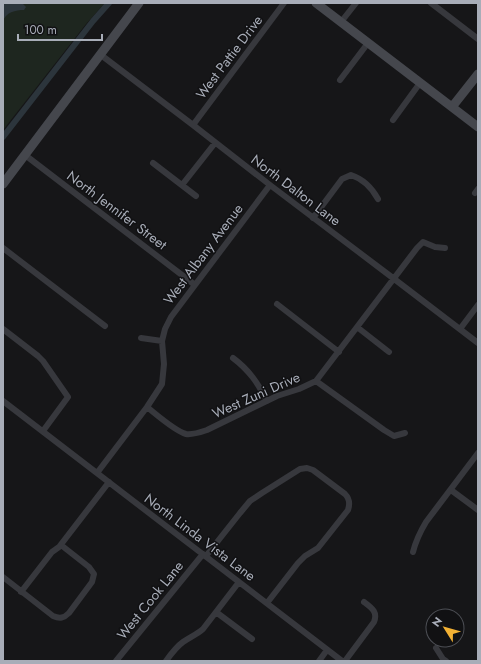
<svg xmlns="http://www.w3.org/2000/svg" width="481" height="664" font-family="Jost,sans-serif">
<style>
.green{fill:#1e261f}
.water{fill:#2c353c}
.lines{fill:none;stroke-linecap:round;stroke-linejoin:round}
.canal{stroke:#2c353c;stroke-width:6}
.street{stroke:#37383d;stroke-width:6}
.secondary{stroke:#45474d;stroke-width:9}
.labels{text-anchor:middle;stroke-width:3;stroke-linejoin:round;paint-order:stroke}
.street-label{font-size:14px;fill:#a8adb8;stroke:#111113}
</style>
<rect width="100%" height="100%" fill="#161618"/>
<!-- green -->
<path class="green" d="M 3,3 L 105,3 L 86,24 L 3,130 Z"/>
<!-- water -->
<path class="water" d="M 3,3 L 22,3 L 26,7 L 24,10 C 16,10 5,12 3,22 C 2,26 4,30 3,35 Z"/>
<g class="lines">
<!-- canal -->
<path class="canal" d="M 3,137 L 93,21 L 109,3"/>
<!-- street -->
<path class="street" d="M 431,3 L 478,39
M 341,22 L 356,3
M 101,55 L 193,125 L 270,185 L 389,275 L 478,343
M 340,80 L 368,43
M 393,120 L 420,83
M 193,125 L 284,3
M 25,155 L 195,285
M 153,163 L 196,196
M 182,185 L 215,143
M 475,193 L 478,189
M 313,218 L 342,179 L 351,175 C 363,179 372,188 378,199
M 3,248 L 105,326
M 277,304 L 339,352
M 357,327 L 389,352
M 3,329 L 38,356 L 43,361 L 68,397 L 43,431
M 460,329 L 478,305
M 141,338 L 162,341
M 233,358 C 249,370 258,383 267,401
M 316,381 L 384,430 L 394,436 L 405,433
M 3,401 L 342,661
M 147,407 C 157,415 175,431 186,434 C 193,435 201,432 207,430 L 277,396 L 299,389 L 316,381 L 417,248 L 423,242 L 435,247 L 445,248
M 97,473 L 147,407 L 162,384 L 164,364 L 162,341 L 165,329 L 171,317 L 270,185
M 451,490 L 478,510
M 413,552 C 416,540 420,532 426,522 L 478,453
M 206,556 L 240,513 L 250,501 L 262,493 L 300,469 L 307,468 L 313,470 L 345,494 C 350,499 350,504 348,510 L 318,548 L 305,556 L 298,563 L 267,603
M 3,577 L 53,616 C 60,619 64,618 69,613 L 92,582 L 94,574 L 89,567 L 61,545
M 21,592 L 52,552 L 59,547 L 109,482
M 216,612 L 252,639
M 436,648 L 443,659 L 446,661
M 116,661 L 203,554
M 166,661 C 171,654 176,647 183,642 C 190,637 196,635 203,629 L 239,582
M 319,661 L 327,650
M 345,661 L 374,622 C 378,612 372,608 364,602"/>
<!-- secondary -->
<path class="secondary" d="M 316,3 L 478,127
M 452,107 L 478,74
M 3,184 L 139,3"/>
</g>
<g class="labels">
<!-- street labels -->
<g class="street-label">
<text transform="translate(229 57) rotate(-53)" y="5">West Pattie Drive</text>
<text transform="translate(296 190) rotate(37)" y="5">North Dalton Lane</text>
<text transform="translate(117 210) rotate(37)" y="5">North Jennifer Street</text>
<text transform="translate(203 254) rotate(-53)" y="5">West Albany Avenue</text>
<text transform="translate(256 395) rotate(-24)" y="5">West Zuni Drive</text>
<text transform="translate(200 537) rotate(37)" y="5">North Linda Vista Lane</text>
<text transform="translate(150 600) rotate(-51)" y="5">West Cook Lane</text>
</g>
</g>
<!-- border -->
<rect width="481" height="664" fill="none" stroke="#a8adb8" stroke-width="8"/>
<!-- north arrow -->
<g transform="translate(445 628) rotate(307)"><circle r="19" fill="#111113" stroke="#4d4f55"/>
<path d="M0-3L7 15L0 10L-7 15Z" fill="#f2b134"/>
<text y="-6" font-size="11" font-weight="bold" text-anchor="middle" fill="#a8adb8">N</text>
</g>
<!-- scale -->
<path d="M18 34v6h84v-6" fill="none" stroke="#a8adb8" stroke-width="2"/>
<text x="24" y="34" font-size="12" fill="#a8adb8" stroke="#111113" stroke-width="3" paint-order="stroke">100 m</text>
</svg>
